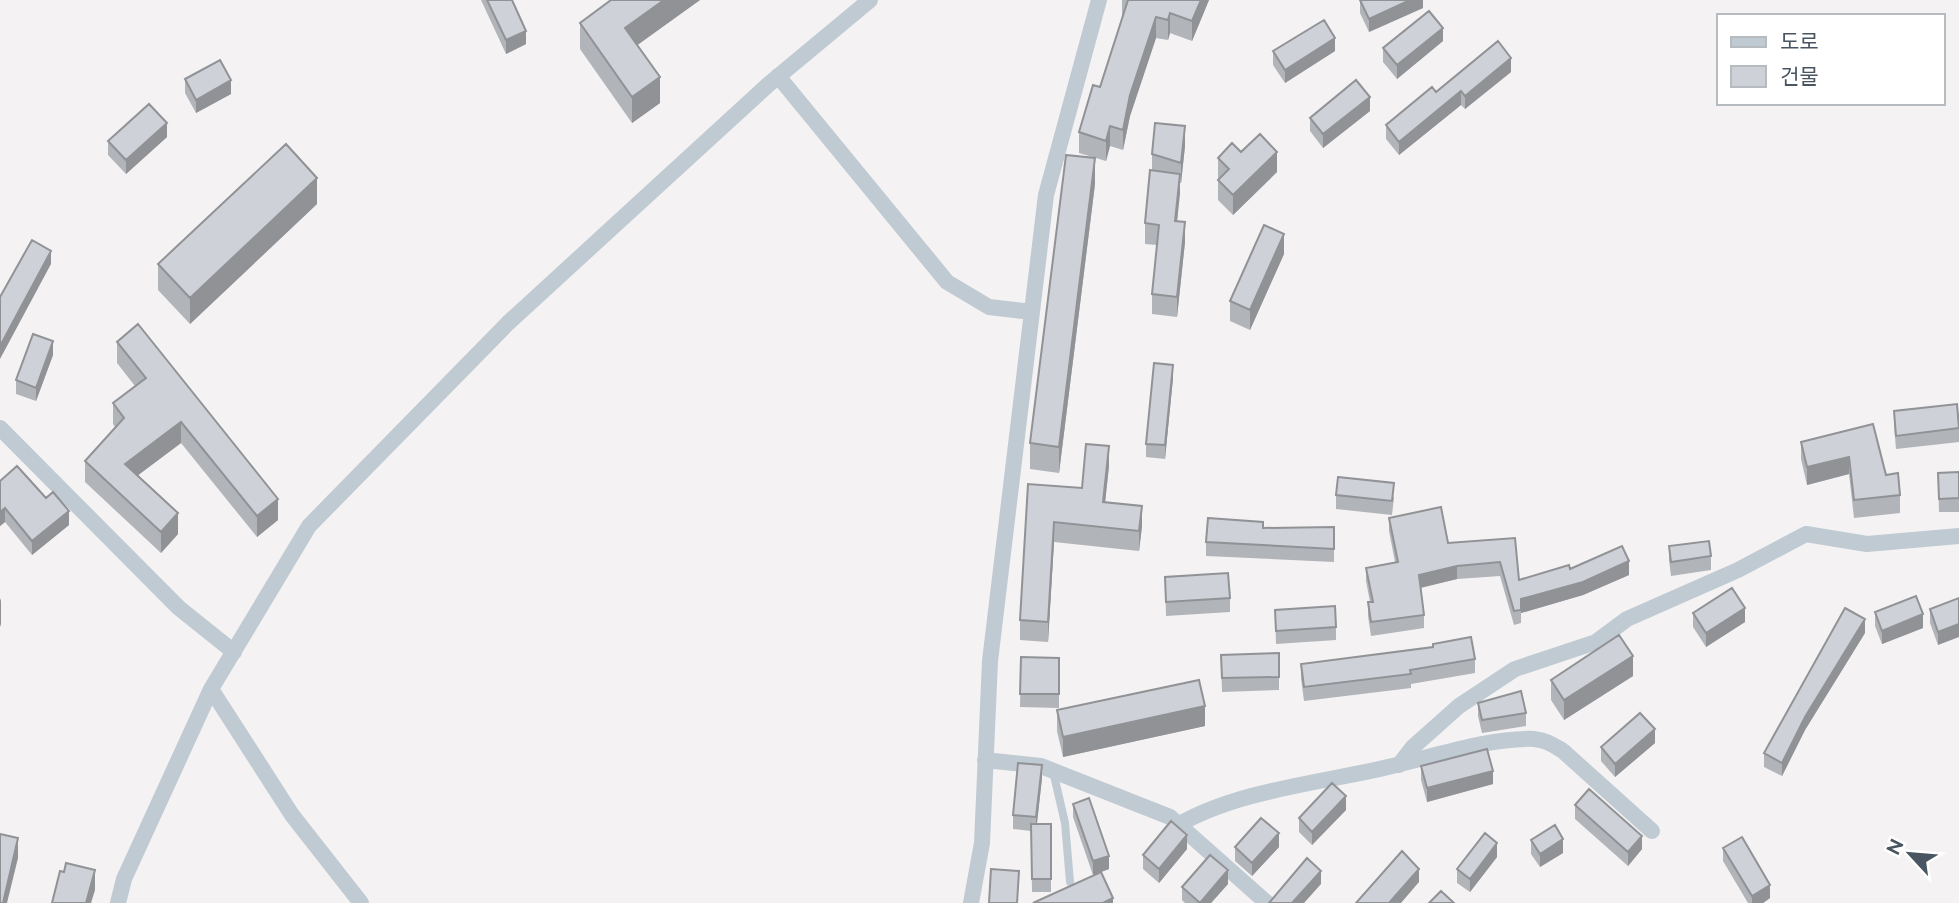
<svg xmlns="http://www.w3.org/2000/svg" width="1959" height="903" font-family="Raleway,'Noto Sans KR',sans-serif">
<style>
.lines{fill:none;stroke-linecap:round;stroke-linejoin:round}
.service{stroke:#c0cad2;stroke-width:8}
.minor{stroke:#c0cad2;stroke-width:16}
.wall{fill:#b1b4b9}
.shaded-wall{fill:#909296}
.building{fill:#ced1d7;stroke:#909296;stroke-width:2}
</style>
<rect width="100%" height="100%" fill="#f4f2f2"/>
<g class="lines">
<!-- service -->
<path class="service" d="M 1053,771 L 1065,823 L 1070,882"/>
<!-- minor -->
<path class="minor" d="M 778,76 L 947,282 L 989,307 L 1032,312
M 0,428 L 179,608 L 234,652
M 211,689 L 292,815 L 361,903
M 985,760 L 1041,766 L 1170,817 L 1267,903
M 1399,765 L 1413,747 L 1459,706 L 1515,669 L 1596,642 L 1627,619 L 1738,570 L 1806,534 L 1867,544 L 1959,536
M 1178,825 C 1239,790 1321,783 1388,767 C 1432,757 1490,737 1534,739 C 1546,740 1553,745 1563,751 L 1652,831
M 118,903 L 124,879 L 211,689 L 309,526 L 508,323 L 769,84 L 870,0
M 971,903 L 982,843 L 990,661 L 1046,195 L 1099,0"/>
</g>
<!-- wall -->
<path class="wall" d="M 481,0 L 512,0 L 526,44 L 506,54 Z
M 611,0 L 700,0 L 637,45 L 660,103 L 632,123 L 580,49 L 580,23 Z
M 1122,0 L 1209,0 L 1192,41 L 1170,33 L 1168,40 L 1156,38 L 1130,116 L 1123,150 L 1110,146 L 1106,161 L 1079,153 L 1079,132 L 1100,87 L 1123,15 L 1122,15 Z
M 1360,0 L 1423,0 L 1423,8 L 1369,32 L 1360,13 Z
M 1443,41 L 1397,79 L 1383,62 L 1383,48 Z
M 1273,51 L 1335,51 L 1285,83 L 1273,65 Z
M 1511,72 L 1465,109 L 1461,105 L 1399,155 L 1386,139 L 1386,125 L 1436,92 Z
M 185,79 L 231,94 L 196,113 L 185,93 Z
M 1370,111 L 1323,148 L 1310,131 L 1310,118 Z
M 167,137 L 126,174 L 108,155 L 108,141 Z
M 1185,146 L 1181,183 L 1180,183 L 1177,221 L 1185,242 L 1177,317 L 1152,314 L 1152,294 L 1157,245 L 1145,244 L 1145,223 L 1152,171 L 1152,154 Z
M 1241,152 L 1277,172 L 1233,215 L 1218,200 L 1218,180 L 1219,179 L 1218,178 L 1218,158 Z
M 1095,184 L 1059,473 L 1030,469 L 1030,443 Z
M 317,204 L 190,324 L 158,290 L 158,264 Z
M 1284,254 L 1250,330 L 1230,321 L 1230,301 Z
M 117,342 L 278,520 L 257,537 L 181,443 L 138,475 L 178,534 L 161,553 L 85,482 L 85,461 L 115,427 L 113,424 L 113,403 L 135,386 L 117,363 Z
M 53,355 L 36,401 L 16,394 L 16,380 Z
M 1173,378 L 1165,459 L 1146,457 L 1146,444 Z
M 1894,411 L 1959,424 L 1959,442 L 1896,449 L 1894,425 Z
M 1801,442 L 1886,475 L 1900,495 L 1900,513 L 1854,518 L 1849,474 L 1807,485 L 1801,459 Z
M 1109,466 L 1105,502 L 1142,526 L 1139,551 L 1054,542 L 1048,642 L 1020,640 L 1020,620 L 1028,484 L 1082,488 Z
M 1959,472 L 1959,512 L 1939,512 L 1938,473 Z
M 0,481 L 46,498 L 69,525 L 32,555 L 5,522 L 0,526 Z
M 1336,495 L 1394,497 L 1392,515 L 1336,509 Z
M 1389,518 L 1448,543 L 1515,538 L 1519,580 L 1570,569 L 1629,575 L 1583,595 L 1521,613 L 1521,623 L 1514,625 L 1500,576 L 1457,579 L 1421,588 L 1424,615 L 1424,628 L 1371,636 L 1368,616 L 1368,602 L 1370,602 L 1366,581 L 1366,568 L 1395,562 L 1389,531 Z
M 1334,527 L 1334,562 L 1206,556 L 1206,542 L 1263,528 Z
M 1669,546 L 1711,556 L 1711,570 L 1671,576 L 1669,560 Z
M 1165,577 L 1230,598 L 1230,612 L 1166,616 Z
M 1959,598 L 1938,645 L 1930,623 L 1930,609 Z
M 1275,610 L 1336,627 L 1336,640 L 1276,644 Z
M 1875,612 L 1923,628 L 1882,644 L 1875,626 Z
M 1693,613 L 1745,622 L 1706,647 L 1693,627 Z
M 1865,633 L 1805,730 L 1782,776 L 1764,767 L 1764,753 Z
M 1433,647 L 1475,659 L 1475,673 L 1411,684 L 1411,688 L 1304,701 L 1301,678 L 1301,664 Z
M 1279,653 L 1279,690 L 1222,692 L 1221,655 Z
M 1021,657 L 1059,658 L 1059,708 L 1020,707 Z
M 1633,676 L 1564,720 L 1551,700 L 1551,680 Z
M 1478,703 L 1526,713 L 1526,726 L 1482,733 L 1478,716 Z
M 1057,710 L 1205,726 L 1063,757 L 1057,731 Z
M 1655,743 L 1615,777 L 1601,761 L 1601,747 Z
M 1421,766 L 1493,784 L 1427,802 L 1421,780 Z
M 1042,778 L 1037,824 L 1051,824 L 1051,892 L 1032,892 L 1031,831 L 1013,829 L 1013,815 Z
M 1073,804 L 1109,869 L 1101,872 L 1113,903 L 1093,875 L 1073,817 Z
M 1575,805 L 1642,849 L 1628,866 L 1575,819 Z
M 1346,810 L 1312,845 L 1299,832 L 1299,818 Z
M 1531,840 L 1563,853 L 1540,867 L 1531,854 Z
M 1235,847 L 1279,847 L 1252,876 L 1235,861 Z
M 1723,848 L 1770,898 L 1763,903 L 1748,903 L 1723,861 Z
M 1187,849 L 1159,883 L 1143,869 L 1143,855 Z
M 1497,857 L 1470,892 L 1457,883 L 1457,869 Z
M 1228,884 L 1211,903 L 1185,903 L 1182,900 L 1182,887 Z"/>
<!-- shaded-wall -->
<path class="shaded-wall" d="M 664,0 L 700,0 L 625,54 L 625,28 Z
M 1201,0 L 1209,0 L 1192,41 L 1192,21 Z
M 1410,0 L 1423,0 L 1423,8 L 1369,32 L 1369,19 Z
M 1170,13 L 1170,33 L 1168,40 L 1168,20 Z
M 1156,17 L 1156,38 L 1130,116 L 1123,150 L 1123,130 L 1130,95 Z
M 1443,28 L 1443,41 L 1397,79 L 1397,65 Z
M 526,31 L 526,44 L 506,54 L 506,40 Z
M 1335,38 L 1335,51 L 1285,83 L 1285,70 Z
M 1511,58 L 1511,72 L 1465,109 L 1465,96 Z
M 660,77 L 660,103 L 632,123 L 632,97 Z
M 231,80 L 231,94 L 196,113 L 196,100 Z
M 1461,91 L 1461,105 L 1399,155 L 1399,142 Z
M 1370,97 L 1370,111 L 1323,148 L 1323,134 Z
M 167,123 L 167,137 L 126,174 L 126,160 Z
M 1110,126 L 1110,146 L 1106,161 L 1106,141 Z
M 1185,126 L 1185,146 L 1181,183 L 1181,163 Z
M 1277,152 L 1277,172 L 1233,215 L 1233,195 Z
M 1095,158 L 1095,184 L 1059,473 L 1059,447 Z
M 1180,174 L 1180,194 L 1175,241 L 1175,221 Z
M 317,178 L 317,204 L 190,324 L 190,298 Z
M 1185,222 L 1185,242 L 1177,317 L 1177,297 Z
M 1284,234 L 1284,254 L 1250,330 L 1250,310 Z
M 51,251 L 51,264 L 0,359 L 0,346 Z
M 53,341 L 53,355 L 36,401 L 36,388 Z
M 1173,365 L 1173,378 L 1165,459 L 1165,445 Z
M 181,422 L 181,443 L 125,485 L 125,464 Z
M 1109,446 L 1109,466 L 1103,522 L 1103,502 Z
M 1849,457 L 1849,474 L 1807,485 L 1807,467 Z
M 278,499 L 278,520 L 257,537 L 257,516 Z
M 1142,506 L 1142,526 L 1139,551 L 1139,531 Z
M 5,508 L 5,522 L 0,526 L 0,512 Z
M 69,511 L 69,525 L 32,555 L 32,541 Z
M 178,513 L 178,534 L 161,553 L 161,532 Z
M 1054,522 L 1054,542 L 1048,642 L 1048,622 Z
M 1629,561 L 1629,575 L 1583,595 L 1521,613 L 1521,599 Z
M 1457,566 L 1457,579 L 1419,588 L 1419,575 Z
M 1,598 L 1,624 L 0,627 L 0,601 Z
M 1745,608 L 1745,622 L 1706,647 L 1706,633 Z
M 1923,614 L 1923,628 L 1882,644 L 1882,631 Z
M 1865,619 L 1865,633 L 1805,730 L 1782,776 L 1782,763 L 1805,717 Z
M 1959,624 L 1959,637 L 1938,645 L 1938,632 Z
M 1633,656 L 1633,676 L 1564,720 L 1564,700 Z
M 1205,706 L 1205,726 L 1063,757 L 1063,737 Z
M 1655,729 L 1655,743 L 1615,777 L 1615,764 Z
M 1042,765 L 1042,778 L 1036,831 L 1036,817 Z
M 1493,771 L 1493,784 L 1427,802 L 1427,788 Z
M 1346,796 L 1346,810 L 1312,845 L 1312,832 Z
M 1279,833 L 1279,847 L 1252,876 L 1252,863 Z
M 1187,835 L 1187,849 L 1159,883 L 1159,869 Z
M 1642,836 L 1642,849 L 1628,866 L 1628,852 Z
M 18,838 L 18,858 L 7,903 L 3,903 Z
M 1563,839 L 1563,853 L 1540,867 L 1540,854 Z
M 1497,843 L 1497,857 L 1470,892 L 1470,879 Z
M 1109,856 L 1109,869 L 1093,875 L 1093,861 Z
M 1419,869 L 1419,882 L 1401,903 L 1389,903 Z
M 95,870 L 95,890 L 91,903 L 86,903 Z
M 1228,870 L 1228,884 L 1211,903 L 1200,903 Z
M 1321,871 L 1321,884 L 1304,903 L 1292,903 Z
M 1770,885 L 1770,898 L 1763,903 L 1752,903 L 1752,896 Z
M 1113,898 L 1113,903 L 1103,903 Z"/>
<!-- building -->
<path class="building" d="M 487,0 L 512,0 L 526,31 L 506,40 Z
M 611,0 L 664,0 L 625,28 L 660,77 L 632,97 L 580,23 Z
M 1128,0 L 1201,0 L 1192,21 L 1170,13 L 1168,20 L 1156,17 L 1130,95 L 1123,130 L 1110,126 L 1106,141 L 1079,132 L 1093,85 L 1100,87 Z
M 1360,0 L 1410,0 L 1369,19 Z
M 1429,11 L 1443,28 L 1397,65 L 1383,48 Z
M 1324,20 L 1335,38 L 1285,70 L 1273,51 Z
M 1498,41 L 1511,58 L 1465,96 L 1461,91 L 1399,142 L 1386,125 L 1432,87 L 1436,92 Z
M 220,60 L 231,80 L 196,100 L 185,79 Z
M 1356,80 L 1370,97 L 1323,134 L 1310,118 Z
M 149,104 L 167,123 L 126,160 L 108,141 Z
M 1155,123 L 1185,126 L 1181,163 L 1152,154 Z
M 1260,134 L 1277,152 L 1233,195 L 1218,180 L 1229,169 L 1218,158 L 1232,143 L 1241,152 Z
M 286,144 L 317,178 L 190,298 L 158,264 Z
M 1066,155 L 1095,158 L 1059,447 L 1030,443 Z
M 1150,170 L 1180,174 L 1175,221 L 1185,222 L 1177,297 L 1152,294 L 1159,225 L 1145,223 Z
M 1264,225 L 1284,234 L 1250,310 L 1230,301 Z
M 32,240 L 51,251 L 0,346 L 0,297 Z
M 138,324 L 278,499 L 257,516 L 181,422 L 125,464 L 178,513 L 161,532 L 85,461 L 124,418 L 113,403 L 146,378 L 117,342 Z
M 33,334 L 53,341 L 36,388 L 16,380 Z
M 1154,363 L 1173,365 L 1165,445 L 1146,444 Z
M 1957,404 L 1959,428 L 1896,436 L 1894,411 Z
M 1873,424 L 1886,475 L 1898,473 L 1900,495 L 1854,500 L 1849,457 L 1807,467 L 1801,442 Z
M 1086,444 L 1109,446 L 1103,502 L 1142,506 L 1139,531 L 1054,522 L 1048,622 L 1020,620 L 1028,484 L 1082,488 Z
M 17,466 L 46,498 L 53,492 L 69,511 L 32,541 L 5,508 L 0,512 L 0,481 Z
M 1959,472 L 1959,498 L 1939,499 L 1938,473 Z
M 1338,477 L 1394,483 L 1392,501 L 1336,495 Z
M 1441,507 L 1448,543 L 1515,538 L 1519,580 L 1569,565 L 1570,569 L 1622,546 L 1629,561 L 1583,582 L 1521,599 L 1521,610 L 1514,611 L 1500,562 L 1457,566 L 1419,575 L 1424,615 L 1371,622 L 1368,602 L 1373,602 L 1366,568 L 1398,562 L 1389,518 Z
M 1208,518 L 1263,522 L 1263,528 L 1334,527 L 1334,549 L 1206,542 Z
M 1709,541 L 1711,556 L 1671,562 L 1669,546 Z
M 1228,573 L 1230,598 L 1166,602 L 1165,577 Z
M 1732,588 L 1745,608 L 1706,633 L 1693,613 Z
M 1916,596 L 1923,614 L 1882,631 L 1875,612 Z
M 1959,598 L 1959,624 L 1938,632 L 1930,609 Z
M 1335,606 L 1336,627 L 1276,631 L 1275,610 Z
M 1845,608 L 1865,619 L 1805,717 L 1782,763 L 1764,753 Z
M 1619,635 L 1633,656 L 1564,700 L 1551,680 Z
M 1471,637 L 1475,659 L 1410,670 L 1411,674 L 1304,687 L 1301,664 L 1433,647 L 1433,644 Z
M 1279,653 L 1279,677 L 1222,678 L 1221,655 Z
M 1021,657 L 1059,658 L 1059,694 L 1020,694 Z
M 1199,680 L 1205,706 L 1063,737 L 1057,710 Z
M 1521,691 L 1526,713 L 1482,720 L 1478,703 Z
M 1640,713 L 1655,729 L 1615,764 L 1601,747 Z
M 1487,749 L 1493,771 L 1427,788 L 1421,766 Z
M 1018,763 L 1042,765 L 1036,817 L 1013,815 Z
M 1332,783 L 1346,796 L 1312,832 L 1299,818 Z
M 1589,789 L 1642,836 L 1628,852 L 1575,805 Z
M 1089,798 L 1109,856 L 1093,861 L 1073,804 Z
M 1261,818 L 1279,833 L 1252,863 L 1235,847 Z
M 1171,821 L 1187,835 L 1159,869 L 1143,855 Z
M 1031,824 L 1051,824 L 1051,879 L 1032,879 Z
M 1555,825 L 1563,839 L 1540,854 L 1531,840 Z
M 1485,833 L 1497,843 L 1470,879 L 1457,869 Z
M 0,834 L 18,838 L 3,903 L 0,903 Z
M 1742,837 L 1770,885 L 1752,896 L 1723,848 Z
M 1402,851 L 1419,869 L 1389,903 L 1356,903 Z
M 1210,855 L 1228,870 L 1200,903 L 1182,887 Z
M 1307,858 L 1321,871 L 1292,903 L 1269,903 Z
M 66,863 L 95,870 L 86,903 L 52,903 L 60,871 L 64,872 Z
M 991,869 L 1019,871 L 1017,903 L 989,903 Z
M 1101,872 L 1113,898 L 1103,903 L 1033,903 Z
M 1441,891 L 1454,903 L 1429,903 Z"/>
<!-- legend -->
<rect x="1717" y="14" width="228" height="91" fill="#ffffff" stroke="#b6bbc0" stroke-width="2"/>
<rect x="1731" y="37" width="35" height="10" fill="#c0cad2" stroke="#b6bbc0" stroke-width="2"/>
<text x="1780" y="49" font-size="21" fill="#495661">도로</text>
<rect x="1731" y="66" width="35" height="21" fill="#ced1d7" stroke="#b6bbc0" stroke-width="2"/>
<text x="1780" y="84" font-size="21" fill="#495661">건물</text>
<!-- north arrow -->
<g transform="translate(1910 854) rotate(296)" stroke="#ffffff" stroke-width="5" paint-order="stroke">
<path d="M0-5L12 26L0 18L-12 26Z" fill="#495661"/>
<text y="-10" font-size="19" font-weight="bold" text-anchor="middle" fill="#495661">N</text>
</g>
</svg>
